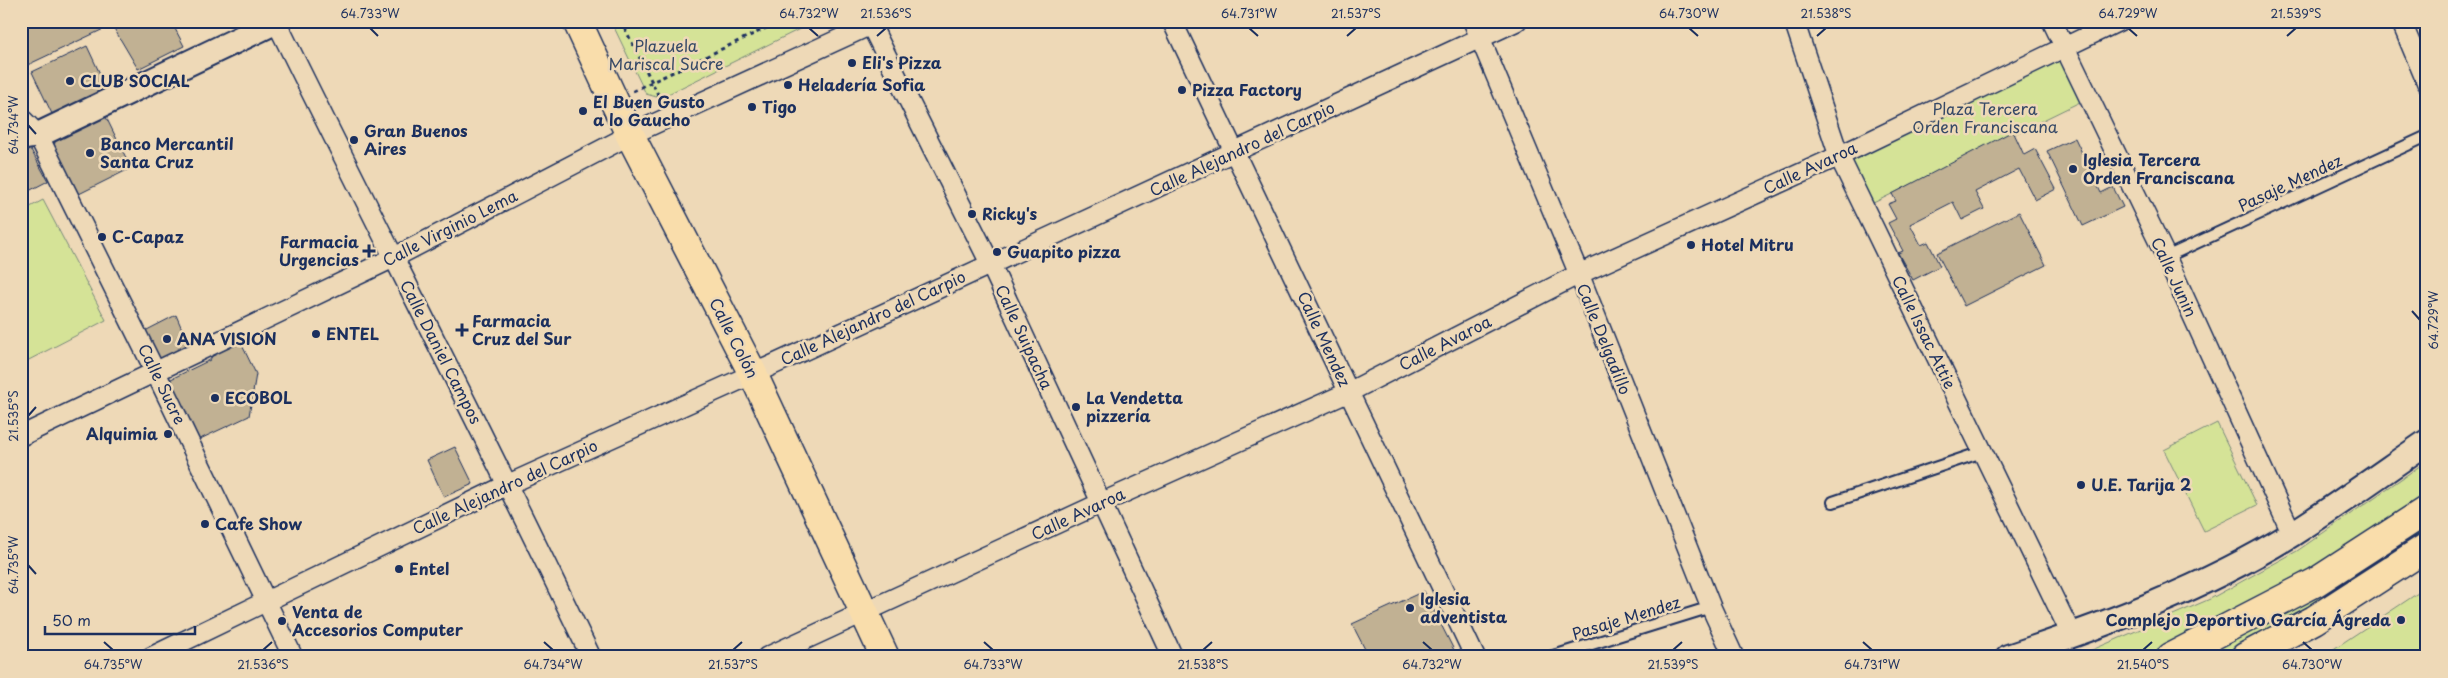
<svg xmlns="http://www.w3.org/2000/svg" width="2448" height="678" font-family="'Playpen Sans',sans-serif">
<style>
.green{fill:#d5e397;stroke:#78897a}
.building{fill:#c1b193;stroke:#1b2f5e}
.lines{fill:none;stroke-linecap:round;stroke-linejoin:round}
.service-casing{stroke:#1b2f5e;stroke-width:14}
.minor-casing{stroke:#1b2f5e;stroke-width:22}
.tertiary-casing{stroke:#1b2f5e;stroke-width:28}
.primary-casing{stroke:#1b2f5e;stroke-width:31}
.path{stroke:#1b2f5e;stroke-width:3;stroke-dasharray:4 4;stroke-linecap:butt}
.service{stroke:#eed9b7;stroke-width:10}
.minor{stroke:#eed9b7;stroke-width:19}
.tertiary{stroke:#eed9b7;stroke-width:24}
.primary{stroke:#f9ddab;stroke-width:28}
.ticks{fill:none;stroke:#1b2f5e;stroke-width:2}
.poi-dot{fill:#1b2f5e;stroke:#eed9b7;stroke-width:2}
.labels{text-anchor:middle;stroke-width:5;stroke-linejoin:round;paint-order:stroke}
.park-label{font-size:16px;fill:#374a67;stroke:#eed9b7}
.poi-label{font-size:16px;font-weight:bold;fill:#1b2f5e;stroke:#eed9b7;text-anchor:start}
.street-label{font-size:16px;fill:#1b2f5e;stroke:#eed9b7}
.neatline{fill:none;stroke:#1b2f5e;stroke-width:2}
.ticks-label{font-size:12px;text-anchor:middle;fill:#1b2f5e}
</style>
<rect width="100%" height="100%" fill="#eed9b7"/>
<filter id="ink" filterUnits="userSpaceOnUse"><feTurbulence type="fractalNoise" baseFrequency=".02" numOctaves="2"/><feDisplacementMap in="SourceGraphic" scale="10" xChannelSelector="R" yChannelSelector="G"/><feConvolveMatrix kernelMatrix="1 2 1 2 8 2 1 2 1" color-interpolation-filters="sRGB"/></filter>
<g filter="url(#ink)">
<!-- green -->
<path class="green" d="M 611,21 L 816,21 L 660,98 L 646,94 Z
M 2057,53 L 2080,102 L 1863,208 L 1844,158 Z
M 43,200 L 106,320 L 21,364 L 21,212 Z
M 2217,423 L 2257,505 L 2204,531 L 2164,450 Z
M 2427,461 L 2427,499 L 2234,616 L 2147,657 L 2070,657 L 2092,650 L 2210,599 L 2297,551 Z
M 2427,521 L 2427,536 L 2291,623 L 2229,657 L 2196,657 Z
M 2427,587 L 2427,657 L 2320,657 L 2326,654 Z"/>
<!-- building -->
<path class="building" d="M 21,21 L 171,21 L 184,46 L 138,69 L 112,25 L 21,68 Z
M 87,46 L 108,91 L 53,116 L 32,72 Z
M 104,113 L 131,168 L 77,195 L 54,147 L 56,137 Z
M 2013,131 L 2024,155 L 2035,149 L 2056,189 L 2035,200 L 2019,169 L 1975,192 L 1984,209 L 1962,220 L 1953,202 L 1910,224 L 1921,245 L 1928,242 L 1940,266 L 1913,280 L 1898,253 L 1903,251 L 1888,223 L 1896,219 L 1888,204 L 1896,201 L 1892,194 Z
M 2075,138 L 2101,193 L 2113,187 L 2123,207 L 2083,226 L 2047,151 Z
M 30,148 L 48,181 L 21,195 L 21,152 Z
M 2019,212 L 2046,265 L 1964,306 L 1937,253 Z
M 176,315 L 190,348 L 158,362 L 145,331 Z
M 240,341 L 256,374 L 249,416 L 198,440 L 169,380 L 210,360 L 213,354 Z
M 455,447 L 473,484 L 444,497 L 427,460 Z
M 1424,591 L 1455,652 L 1441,657 L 1369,657 L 1352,624 Z"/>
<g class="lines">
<defs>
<path id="service" d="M 2166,257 L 2427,136
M 1833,502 L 1982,452
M 1550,657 L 1711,607"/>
<path id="minor" d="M 276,21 C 380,233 489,443 591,657
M 869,21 L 990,263 L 1173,657
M 1172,21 L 1475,657
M 1473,21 L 1579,274 L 1711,607 L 1734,657
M 1794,21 L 1839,156 L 2072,636
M 2052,21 L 2166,257 L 2292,534
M 2401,21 L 2427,83
M 21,118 L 38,135 L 155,371 L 293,657
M 21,436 L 393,258 L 630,135 L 879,21
M 151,657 L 509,484 L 753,374 L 1517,21
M 767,657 L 1101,503 L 1349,392 L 1579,274 L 1839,156 L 2119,21"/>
<path id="tertiary" d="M 21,138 L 38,135 L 277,21
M 2008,657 C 2105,625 2205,588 2292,534 C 2338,505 2382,473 2427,442"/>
<path id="primary" d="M 577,21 L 630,135 L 753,374 L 885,657
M 2171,657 L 2316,582 L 2427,510
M 2245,657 L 2314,620 L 2427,547"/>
</defs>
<!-- service casing -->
<use href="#service" class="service-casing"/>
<!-- minor casing -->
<use href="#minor" class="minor-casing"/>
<!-- tertiary casing -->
<use href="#tertiary" class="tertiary-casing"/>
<!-- primary casing -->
<use href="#primary" class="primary-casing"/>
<!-- path -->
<path class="path" d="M 621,21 L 652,82 L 781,21
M 633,91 L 652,82 L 661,101"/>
<!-- service -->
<use href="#service" class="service"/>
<!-- minor -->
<use href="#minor" class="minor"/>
<!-- tertiary -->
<use href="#tertiary" class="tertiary"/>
<!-- primary -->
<use href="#primary" class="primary"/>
</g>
</g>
<!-- ticks -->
<path class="ticks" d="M 370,28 L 378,36M 809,28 L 818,36M 1249,28 L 1258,36M 1689,28 L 1698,36M 2128,28 L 2137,36M 877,36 L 886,28M 1347,36 L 1356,28M 1817,36 L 1826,28M 2287,36 L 2296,28M 28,125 L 36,134M 2412,311 L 2420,320M 28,416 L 36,407M 28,565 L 36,574M 104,642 L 113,650M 544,642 L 553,650M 984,642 L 993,650M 1423,642 L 1432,650M 1863,642 L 1872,650M 2303,642 L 2312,650M 263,650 L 272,642M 733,650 L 742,642M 1203,650 L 1212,642M 1673,650 L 1682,642M 2143,650 L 2152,642"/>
<!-- markers -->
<g class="poi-dot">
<circle cx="852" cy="63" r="5"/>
<circle cx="70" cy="81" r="5"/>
<circle cx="788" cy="85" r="5"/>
<circle cx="1182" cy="90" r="5"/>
<circle cx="752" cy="107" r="5"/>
<circle cx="583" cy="111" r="5"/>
<circle cx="354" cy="140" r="5"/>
<circle cx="90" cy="153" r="5"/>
<circle cx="2073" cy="169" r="5"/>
<circle cx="972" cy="214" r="5"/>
<circle cx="102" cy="237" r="5"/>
<circle cx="1691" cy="245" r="5"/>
<path d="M366.5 243.5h5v5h5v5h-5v5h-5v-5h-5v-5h5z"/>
<circle cx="997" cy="252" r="5"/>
<path d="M459.5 322.5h5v5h5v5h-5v5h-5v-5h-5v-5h5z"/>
<circle cx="316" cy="334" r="5"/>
<circle cx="167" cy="339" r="5"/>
<circle cx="215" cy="398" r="5"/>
<circle cx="1076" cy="407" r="5"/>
<circle cx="168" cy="434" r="5"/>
<circle cx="2081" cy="485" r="5"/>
<circle cx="205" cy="524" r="5"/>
<circle cx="399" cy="569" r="5"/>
<circle cx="1410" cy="608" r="5"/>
<circle cx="2401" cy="620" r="5"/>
<circle cx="282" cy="621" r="5"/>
</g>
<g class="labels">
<!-- park labels -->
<g class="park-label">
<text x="666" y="52">Plazuela<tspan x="666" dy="18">Mariscal Sucre</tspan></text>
<text x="1985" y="115">Plaza Tercera<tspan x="1985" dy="18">Orden Franciscana</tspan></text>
</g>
<!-- poi labels -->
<g class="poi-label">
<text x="862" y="69">Eli's Pizza</text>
<text x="80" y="87">CLUB SOCIAL</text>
<text x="798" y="91">Heladería Sofia</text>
<text x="1192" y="96">Pizza Factory</text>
<text x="593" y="108">El Buen Gusto<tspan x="593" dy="18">a lo Gaucho</tspan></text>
<text x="762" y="113">Tigo</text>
<text x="364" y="137">Gran Buenos<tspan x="364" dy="18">Aires</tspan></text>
<text x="100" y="150">Banco Mercantil<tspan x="100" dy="18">Santa Cruz</tspan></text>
<text x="2083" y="166">Iglesia Tercera<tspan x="2083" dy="18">Orden Franciscana</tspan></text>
<text x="982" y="220">Ricky's</text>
<text x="112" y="243">C-Capaz</text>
<text x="359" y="248" text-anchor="end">Farmacia<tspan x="359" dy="18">Urgencias</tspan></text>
<text x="1701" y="251">Hotel Mitru</text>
<text x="1007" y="258">Guapito pizza</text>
<text x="472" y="327">Farmacia<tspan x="472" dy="18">Cruz del Sur</tspan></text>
<text x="326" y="340">ENTEL</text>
<text x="177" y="345">ANA VISION</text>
<text x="225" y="404">ECOBOL</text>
<text x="1086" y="404">La Vendetta<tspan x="1086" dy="18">pizzería</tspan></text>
<text x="158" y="440" text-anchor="end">Alquimia</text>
<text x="2091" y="491">U.E. Tarija 2</text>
<text x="215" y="530">Cafe Show</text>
<text x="409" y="575">Entel</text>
<text x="1420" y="605">Iglesia<tspan x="1420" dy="18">adventista</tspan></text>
<text x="292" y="618">Venta de<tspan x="292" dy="18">Accesorios Computer</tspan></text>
<text x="2391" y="626" text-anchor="end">Complejo Deportivo García Ágreda</text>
</g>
<!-- street labels -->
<g class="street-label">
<text transform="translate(1242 149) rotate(-25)" y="6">Calle Alejandro del Carpio</text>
<text transform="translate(1810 168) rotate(-25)" y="6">Calle Avaroa</text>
<text transform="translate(2290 183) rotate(-25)" y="6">Pasaje Mendez</text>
<text transform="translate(450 228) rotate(-27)" y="6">Calle Virginio Lema</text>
<text transform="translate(2174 277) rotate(65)" y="6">Calle Junin</text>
<text transform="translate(873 318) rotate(-25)" y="6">Calle Alejandro del Carpio</text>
<text transform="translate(1924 332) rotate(64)" y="6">Calle Issac Attie</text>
<text transform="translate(1024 337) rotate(65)" y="6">Calle Suipacha</text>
<text transform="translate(734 338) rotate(63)" y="6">Calle Colón</text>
<text transform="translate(1324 339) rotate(65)" y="6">Calle Mendez</text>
<text transform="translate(1604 339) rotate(68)" y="6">Calle Delgadillo</text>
<text transform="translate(1445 343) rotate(-27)" y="6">Calle Avaroa</text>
<text transform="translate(441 352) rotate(63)" y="6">Calle Daniel Campos</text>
<text transform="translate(162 384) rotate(64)" y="6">Calle Sucre</text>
<text transform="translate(505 487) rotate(-25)" y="6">Calle Alejandro del Carpio</text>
<text transform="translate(1078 514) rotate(-25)" y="6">Calle Avaroa</text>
<text transform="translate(1626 618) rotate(-17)" y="6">Pasaje Mendez</text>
</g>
</g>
<!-- margin -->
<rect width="2448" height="678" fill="none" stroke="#eed9b7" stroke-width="55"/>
<!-- scale -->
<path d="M45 626v8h150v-8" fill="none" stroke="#1b2f5e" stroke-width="2.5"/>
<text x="52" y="626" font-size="15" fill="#1b2f5e" stroke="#eed9b7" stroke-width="4" paint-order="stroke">50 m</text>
<rect x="28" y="28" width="2392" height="622" class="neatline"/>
<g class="ticks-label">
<text x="370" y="18">64.733°W</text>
<text x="809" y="18">64.732°W</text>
<text x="886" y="18">21.536°S</text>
<text x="1249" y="18">64.731°W</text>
<text x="1356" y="18">21.537°S</text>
<text x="1689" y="18">64.730°W</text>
<text x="1826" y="18">21.538°S</text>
<text x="2128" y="18">64.729°W</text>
<text x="2296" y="18">21.539°S</text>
<text transform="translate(14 125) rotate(-90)" y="4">64.734°W</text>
<text transform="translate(2434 320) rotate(-90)" y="4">64.729°W</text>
<text transform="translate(14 416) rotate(-90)" y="4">21.535°S</text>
<text transform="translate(14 565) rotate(-90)" y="4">64.735°W</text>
<text x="113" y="669">64.735°W</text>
<text x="263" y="669">21.536°S</text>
<text x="553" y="669">64.734°W</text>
<text x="733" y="669">21.537°S</text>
<text x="993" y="669">64.733°W</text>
<text x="1203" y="669">21.538°S</text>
<text x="1432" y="669">64.732°W</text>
<text x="1673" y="669">21.539°S</text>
<text x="1872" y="669">64.731°W</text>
<text x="2143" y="669">21.540°S</text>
<text x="2312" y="669">64.730°W</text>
</g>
</svg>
